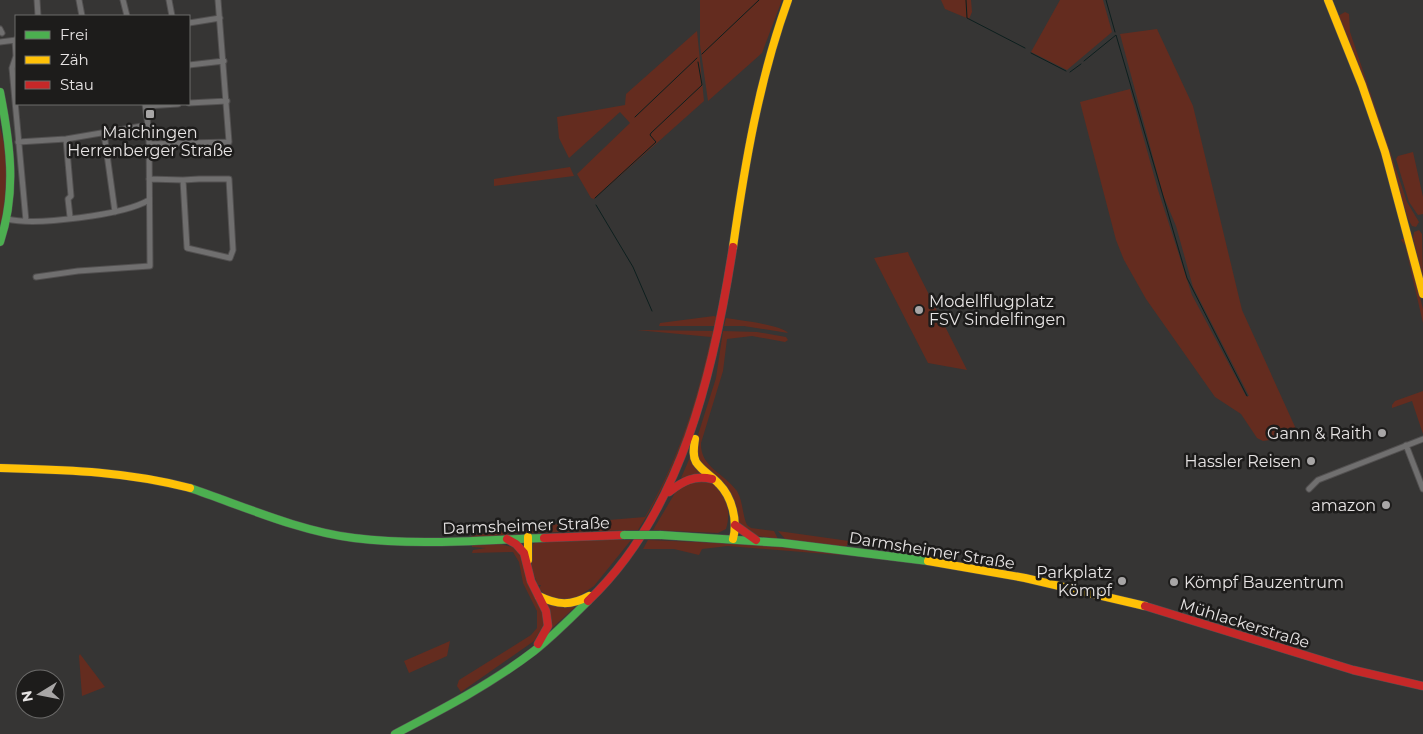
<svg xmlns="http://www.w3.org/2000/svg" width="1423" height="734" font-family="Montserrat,sans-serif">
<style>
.green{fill:#642c1f}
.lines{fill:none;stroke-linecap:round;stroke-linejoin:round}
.stream{stroke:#0d1f1e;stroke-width:1}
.street-casing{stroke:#525050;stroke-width:7}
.fast-casing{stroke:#525050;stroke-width:9}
.slow-casing{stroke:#525050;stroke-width:9}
.jam-casing{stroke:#525050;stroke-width:9}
.street{stroke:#706f6f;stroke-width:5}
.fast{stroke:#4caf50;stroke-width:8}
.slow{stroke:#ffc107;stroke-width:8}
.jam{stroke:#c62828;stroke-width:8}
.fast-bridge-casing{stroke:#525050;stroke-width:9;stroke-linecap:butt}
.fast-bridge{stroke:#4caf50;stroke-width:8}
.poi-dot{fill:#a8a6a6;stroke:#1d1c1b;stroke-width:2}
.labels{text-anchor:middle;stroke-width:5;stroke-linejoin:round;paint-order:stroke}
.poi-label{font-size:16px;fill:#e6e3e3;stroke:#1d1c1b;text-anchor:end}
.street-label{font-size:16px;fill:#e6e3e3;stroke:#1d1c1b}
</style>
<rect width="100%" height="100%" fill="#363534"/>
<!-- green -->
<path class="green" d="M 700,0 L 782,0 L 762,53 L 708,101 L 700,45 Z
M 941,0 L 971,0 L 972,12 L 969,19 L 945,9 Z
M 1060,0 L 1103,0 L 1112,32 L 1067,70 L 1031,52 Z
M 1345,12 L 1349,14 L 1350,32 L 1407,202 L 1419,222 L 1416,227 L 1412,226 L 1408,219 L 1380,130 L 1338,16 Z
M 1157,29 L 1193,106 L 1242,310 L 1296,429 L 1293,433 L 1270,440 L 1263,441 L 1257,438 L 1241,414 L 1215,397 L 1146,299 L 1124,260 L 1116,240 L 1080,102 L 1130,89 L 1158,190 L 1192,295 L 1246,396 L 1249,396 L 1193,287 L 1176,226 L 1163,195 L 1120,34 Z
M 697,31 L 704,101 L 594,199 L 591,198 L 577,174 L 630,123 L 620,112 L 569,158 L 559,138 L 557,117 L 625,105 L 626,94 Z
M 0,127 L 9,164 L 3,218 L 0,223 Z
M 1413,152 L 1423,197 L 1423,214 L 1418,215 L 1409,202 L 1396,159 L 1398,156 Z
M 570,167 L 574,176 L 494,186 L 494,179 Z
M 1419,230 L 1422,234 L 1423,280 L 1413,238 L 1414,232 Z
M 1405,237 L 1423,309 L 1423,323 L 1405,245 L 1401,240 Z
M 908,252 L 909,255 L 967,370 L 928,363 L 874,258 Z
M 714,316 L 717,317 L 715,326 L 659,326 L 660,323 Z
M 726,318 C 739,320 781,325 788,333 L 744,326 L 724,326 Z
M 637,330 L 715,331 C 698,401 678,469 638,530 L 523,533 L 472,538 L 471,536 L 524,527 L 645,517 C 678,461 697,401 711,337 Z
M 723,331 L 757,332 L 786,337 L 788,340 L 785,342 L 752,336 L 727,339 L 723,371 L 701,443 C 700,467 724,473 737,491 C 743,501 742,514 747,525 L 751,528 L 774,531 L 778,539 L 758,536 L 739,525 L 735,504 L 698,460 L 697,438 L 716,378 Z
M 1423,391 L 1423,434 L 1412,401 L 1392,408 L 1392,405 L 1395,401 Z
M 691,455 L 703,474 L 681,478 Z
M 694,479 C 700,481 709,481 714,484 C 728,493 731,514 726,529 L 718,533 L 653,530 L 675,493 Z
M 778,531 L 849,541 L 846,547 L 786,540 Z
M 569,540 L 631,540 L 594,586 L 570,602 L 548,597 L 539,589 L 541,585 L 538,585 L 531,569 L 533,544 L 537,542 Z
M 648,540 L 744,544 L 840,552 L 840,555 L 728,546 L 702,549 L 699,555 L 674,549 L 643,549 Z
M 495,543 L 517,548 L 546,621 L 534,641 L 461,692 L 457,686 L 459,680 L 531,635 L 537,628 L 537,611 L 523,583 L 519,562 L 513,552 L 472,553 L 473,550 L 486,548 L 472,547 L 472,544 Z
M 545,601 L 575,607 L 550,630 Z
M 450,641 L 447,656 L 409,673 L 404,661 Z
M 80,654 L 105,687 L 82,696 L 79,656 Z"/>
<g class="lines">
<!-- stream -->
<path class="stream" d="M 966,0 L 967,18 L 1025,48
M 1106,0 L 1115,32
M 1031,53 L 1066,71
M 702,54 L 759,0
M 1084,61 L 1116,35 L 1187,278 L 1247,396
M 1070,72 L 1081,64
M 635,117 L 697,58
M 595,198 L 656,142 L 650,135 L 651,133 L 702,85 L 698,62
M 596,205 L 633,267 L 652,311"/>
<defs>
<path id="street" d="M 37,0 L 38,16
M 79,0 L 82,16
M 123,0 L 127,16
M 169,0 L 172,16
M 189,23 L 220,18
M 0,29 L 2,33
M 15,40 L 16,56 L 12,68 L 26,221
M 0,42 L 16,40
M 189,65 L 224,61
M 189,103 L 227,101
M 146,106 L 178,104
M 104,133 L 115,212
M 66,139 L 71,196 L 68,199 L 70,217
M 18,142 L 66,139 L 148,125
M 149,144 L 229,142 L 218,0
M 149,179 L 183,180
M 199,179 L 229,179 L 233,250 L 230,258 L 187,248 L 183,180 Z
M 7,219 C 36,226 124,215 149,200
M 36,277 L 78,271 L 150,266 L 149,133 L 145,104
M 1406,445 L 1423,489
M 1309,489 L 1318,480 L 1423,439"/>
<path id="fast" d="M 0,92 C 10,143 17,191 0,242
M 190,488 C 243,506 298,531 354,538 C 417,546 481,540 544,538
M 661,535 L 783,543 L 928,561
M 395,734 C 443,709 491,684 534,651 C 553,636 571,618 588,601"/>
<path id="slow" d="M 1328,0 L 1362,85 L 1385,152 L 1423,294
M 733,247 C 745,163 759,80 788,0
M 695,439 C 694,447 692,455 696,462 C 702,471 712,476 719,484 C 732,497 738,521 733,539
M 0,468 C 67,470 124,471 190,488
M 528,537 L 528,560
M 928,561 L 1025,578 L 1145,606
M 539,596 C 557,605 571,606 589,596"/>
<path id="jam" d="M 669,492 C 683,481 694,475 712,479
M 735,525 L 756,540
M 544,538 L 624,535
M 507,539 L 516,544 L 524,553 L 531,581 L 546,611 L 548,626 L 538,644
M 588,601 C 682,512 714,370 733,247
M 1145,606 L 1353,670 L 1423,686"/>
</defs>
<!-- street casing -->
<use href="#street" class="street-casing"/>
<!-- fast casing -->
<use href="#fast" class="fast-casing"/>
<!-- slow casing -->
<use href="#slow" class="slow-casing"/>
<!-- jam casing -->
<use href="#jam" class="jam-casing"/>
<!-- street -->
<use href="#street" class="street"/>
<!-- fast -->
<use href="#fast" class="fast"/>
<!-- slow -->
<use href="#slow" class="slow"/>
<!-- jam -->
<use href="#jam" class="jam"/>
<defs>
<path id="fast-bridge" d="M 624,535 L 661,535"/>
</defs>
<!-- fast-bridge casing -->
<use href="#fast-bridge" class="fast-bridge-casing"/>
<!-- fast-bridge -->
<use href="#fast-bridge" class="fast-bridge"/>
</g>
<!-- markers -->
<g class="poi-dot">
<rect x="145" y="109" width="10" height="10" rx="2.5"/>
<circle cx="919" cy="310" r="5"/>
<circle cx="1382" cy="433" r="5"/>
<circle cx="1311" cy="461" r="5"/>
<circle cx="1386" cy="505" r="5"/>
<circle cx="1122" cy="581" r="5"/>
<circle cx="1174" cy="582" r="5"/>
</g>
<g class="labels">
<!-- poi labels -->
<g class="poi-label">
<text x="150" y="138" text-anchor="middle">Maichingen<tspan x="150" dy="18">Herrenberger Straße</tspan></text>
<text x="929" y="307" text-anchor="start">Modellflugplatz<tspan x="929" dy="18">FSV Sindelfingen</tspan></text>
<text x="1372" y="439">Gann &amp; Raith</text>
<text x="1301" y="467">Hassler Reisen</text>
<text x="1376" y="511">amazon</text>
<text x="1112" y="578">Parkplatz<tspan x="1112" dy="18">Kömpf</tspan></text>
<text x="1184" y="588" text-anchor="start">Kömpf Bauzentrum</text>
</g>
<!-- street labels -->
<g class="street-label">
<text transform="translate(526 525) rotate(-2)" y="6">Darmsheimer Straße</text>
<text transform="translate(932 550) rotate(9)" y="6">Darmsheimer Straße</text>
<text transform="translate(1245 623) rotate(17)" y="6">Mühlackerstraße</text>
</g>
</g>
<!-- legend -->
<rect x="15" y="15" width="175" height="90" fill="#1d1c1b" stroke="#6d6c6b"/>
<rect x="25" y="31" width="25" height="8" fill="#4caf50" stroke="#6d6c6b"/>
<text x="60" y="40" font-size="15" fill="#e6e3e3">Frei</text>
<rect x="25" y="56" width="25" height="8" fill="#ffc107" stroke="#6d6c6b"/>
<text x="60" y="65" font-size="15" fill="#e6e3e3">Zäh</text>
<rect x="25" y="81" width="25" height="8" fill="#c62828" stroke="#6d6c6b"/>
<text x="60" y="90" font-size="15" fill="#e6e3e3">Stau</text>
<!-- north arrow -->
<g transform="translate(40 694) rotate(260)"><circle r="24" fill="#1d1c1b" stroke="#6d6c6b"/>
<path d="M0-4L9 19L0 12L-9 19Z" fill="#a8a6a6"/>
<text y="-8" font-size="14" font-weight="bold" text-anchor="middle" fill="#e6e3e3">N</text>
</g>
</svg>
